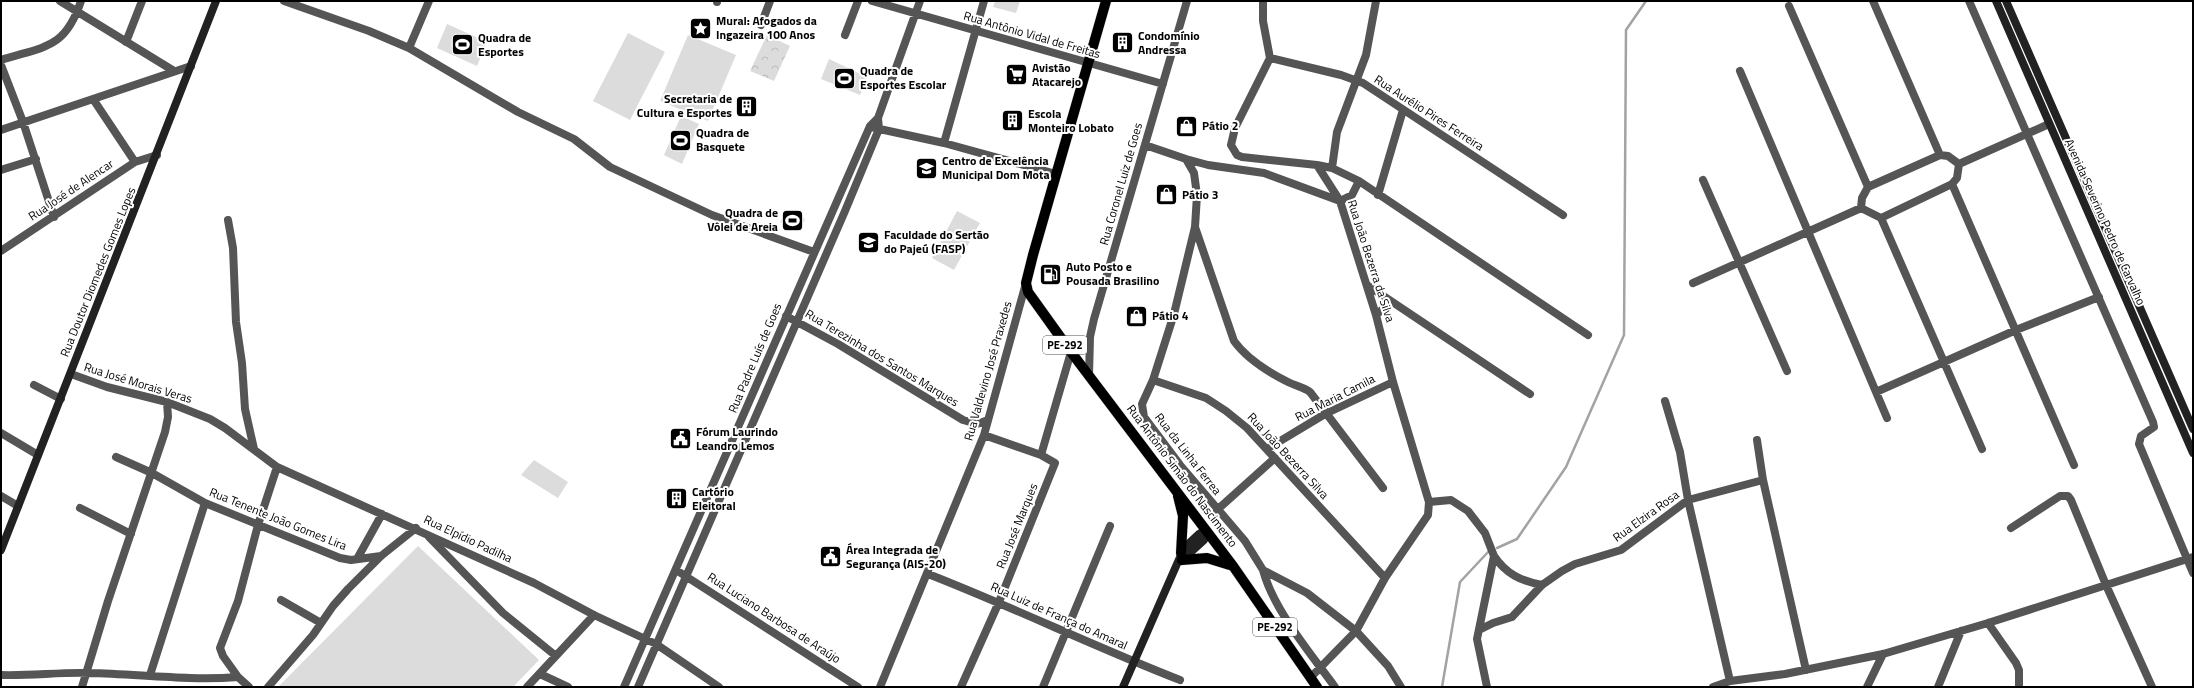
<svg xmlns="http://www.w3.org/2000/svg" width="2194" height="688" font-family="'Titillium Web',sans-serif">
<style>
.park{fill:url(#park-crowns)}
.pitch{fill:#dcdcdc}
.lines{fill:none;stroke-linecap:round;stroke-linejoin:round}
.stream{stroke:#a3a3a3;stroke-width:2.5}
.primary-casing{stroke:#dbdbdb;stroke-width:11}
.street{stroke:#555;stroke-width:8}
.secondary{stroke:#222;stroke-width:8}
.primary{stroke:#000;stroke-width:10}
.labels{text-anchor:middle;stroke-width:4;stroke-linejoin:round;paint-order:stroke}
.shield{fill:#fff;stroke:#4c4c4c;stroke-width:1}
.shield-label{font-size:11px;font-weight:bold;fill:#000}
.poi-label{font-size:12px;font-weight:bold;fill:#000;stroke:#fff;text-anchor:start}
.street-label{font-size:12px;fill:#000;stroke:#fff}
</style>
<defs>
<pattern id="park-crowns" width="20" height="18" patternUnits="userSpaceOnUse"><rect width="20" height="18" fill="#dcdcdc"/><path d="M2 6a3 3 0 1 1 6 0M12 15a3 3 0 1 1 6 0" fill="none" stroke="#bbb"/></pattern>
</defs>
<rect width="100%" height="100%" fill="#fff"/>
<!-- park -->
<path class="park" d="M 767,35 L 790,46 L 774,81 L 750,71 Z"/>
<!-- pitch -->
<path class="pitch" d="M 995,1 L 1020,1 L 1016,13 L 993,7 Z
M 447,24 L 487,42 L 477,66 L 437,48 Z
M 628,33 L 665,52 L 630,120 L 593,101 Z
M 688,35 L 736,55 L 708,121 L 660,101 Z
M 829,59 L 867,77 L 860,95 L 821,79 Z
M 681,116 L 699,124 L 682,164 L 664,155 Z
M 786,210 L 805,219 L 800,231 L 780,222 Z
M 957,211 L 980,223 L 954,270 L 932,258 Z
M 534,460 L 568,482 L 558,498 L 521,475 Z
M 418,546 L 539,660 L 513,687 L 278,687 Z"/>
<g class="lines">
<!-- stream -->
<path class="stream" d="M 1497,548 L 1517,539 L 1566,467 L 1624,335 L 1626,30 L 1646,1
M 1442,687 L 1460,582 L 1489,551"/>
<defs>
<path id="primary" d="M 1106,1 L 1033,255 L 1026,283 L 1028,292 L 1071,352 L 1233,566 L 1317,687
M 1178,496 L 1183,516 L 1181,553
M 1182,560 L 1207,558 L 1233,566"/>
</defs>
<!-- primary casing -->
<use href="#primary" class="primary-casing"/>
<!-- street -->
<path class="street" d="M 60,1 L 174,71
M 284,1 L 369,31 L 409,48 L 518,112 L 574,139 L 610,167 L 712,215 L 814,252
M 872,1 L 1163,84
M 1263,1 L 1263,21 L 1270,58 L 1235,128 L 1231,145 L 1237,155 L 1242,157 L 1317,165 L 1340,201 L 1376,315 L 1393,382 L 1429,502 L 1428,515 L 1385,578 L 1356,631 L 1310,678
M 1873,1 L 1940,155
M 1969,1 L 2153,422 L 2154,427 L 2141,436 L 2139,444 L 2193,573
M 717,2 L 717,1
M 1789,6 L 1868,187
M 761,25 L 770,1
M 845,35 L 858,1
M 126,42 L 142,1
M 409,48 L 429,1
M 1270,58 L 1341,75 L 1363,83 L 1563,215
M 1,60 C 45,46 65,49 81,1
M 1,65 L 23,122 L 54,217
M 1740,71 L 1887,418
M 93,99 L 135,162
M 875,128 L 944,143 L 1056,174
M 1,130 L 191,66
M 944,143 L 984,1
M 1145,145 L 1186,159 L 1194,173 L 1197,195 L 1195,227 L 1174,314 L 1153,380 L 1142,404 L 1144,417 L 1180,465 L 1245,541 L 1263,570 L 1307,593 L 1356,631 L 1388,666 L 1401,687
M 1940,155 L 1948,156 L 1959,164 L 1957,178 L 1952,184 L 1881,218 L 1861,208 L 1862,198 L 1868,187 Z
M 1186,159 L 1208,165 L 1264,173 L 1340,201 L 1352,195 L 1359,181
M 1959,164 L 2049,124
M 1317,165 L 1332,168 L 1359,181 L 1588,335
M 1332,168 L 1337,132 L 1366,55 L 1376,1
M 1,170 L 36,159
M 1703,180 L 1787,371
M 1952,184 L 2074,465
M 1378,195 L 1403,110
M 1881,218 L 1982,449
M 228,220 L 233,248 L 236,322 L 242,363 L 245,409 L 254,449
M 1195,227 L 1234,341 C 1247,359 1268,372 1288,382 C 1296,386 1303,387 1310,392 L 1383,488
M 1,251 L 135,162 L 157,155
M 1693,283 L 1861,208
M 1367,285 L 1530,394
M 1376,315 L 1391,302
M 786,316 L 838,344 L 963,420 L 977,424 L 988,420
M 71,374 L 107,387 L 167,402 L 210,419 L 225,428 L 277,467 L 534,583 L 594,615 L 656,644 L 719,687
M 1089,376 L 1090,337 L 1094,319 L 1187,1
M 1153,380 L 1206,398 L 1226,411 L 1247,428 L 1385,578
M 34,385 L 61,399
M 1876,392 L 2016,330 L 2099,297
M 1665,401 L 1680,452 L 1688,500 L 1730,681
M 1,433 L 38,455
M 1267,449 L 1325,414 L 1393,382
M 1041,455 L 1071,352
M 116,457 L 152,473 L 205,503 L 340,558 L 351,560 L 381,556
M 1763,480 L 1806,670
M 1,496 L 18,506
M 1429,502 L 1451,500 L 1468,511 L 1485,533 L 1494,556 L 1477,639 L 1487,687
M 80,508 L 131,534
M 1217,510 L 1275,458
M 2011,528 L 2060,496 L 2068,496 L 2071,500 L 2106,585 L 2152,687
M 429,537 L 503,613 L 556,656
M 1494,556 C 1506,574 1521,581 1542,585
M 357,559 L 382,514
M 676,570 L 858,687
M 1263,570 C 1273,609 1311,654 1335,687
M 928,574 C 1013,607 1095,647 1180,680
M 281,600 L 321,623
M 1988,623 L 2016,663 L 2019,670 L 2019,687
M 1479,630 L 1493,623 L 1512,617 L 1542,585 L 1562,571 L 1575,564 L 1621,550 L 1688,500 L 1763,480 L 1757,440
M 540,674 L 568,687
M 1,675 C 31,676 60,672 89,673 C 139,674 189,681 238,677 L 249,687
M 150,675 L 205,503
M 238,677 L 223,656 L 220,648 L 238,601 L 258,525 L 277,467
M 82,687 L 108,601 L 165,432 L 168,417 L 167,402
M 268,687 L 313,635 L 333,606 L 348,589 L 381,556 L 416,528
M 527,687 L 594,615
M 624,687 L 870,126 L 878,118 L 920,1
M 638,687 L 845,211 L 879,129 L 878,118
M 880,687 L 984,435 L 1026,283
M 961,687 L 999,602 L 1055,463 L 1041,455 L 984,435
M 1043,687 L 1110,526
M 1713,687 L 1730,681 L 1785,674 L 1883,654 L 1988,623 L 2193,557
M 1867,687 L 1883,654
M 1938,687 L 1961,631"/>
<!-- secondary -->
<path class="secondary" d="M 1996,1 L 2193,453
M 2006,1 L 2193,429
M 1,550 L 216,1
M 1181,561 L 1204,540 L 1206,530
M 1123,687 L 1184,548 L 1199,534 L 1206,530"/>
<!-- primary -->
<use href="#primary" class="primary"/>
</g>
<!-- icons -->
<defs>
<symbol id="sight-square" viewBox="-11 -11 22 22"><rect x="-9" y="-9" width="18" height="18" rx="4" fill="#000" stroke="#fff"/><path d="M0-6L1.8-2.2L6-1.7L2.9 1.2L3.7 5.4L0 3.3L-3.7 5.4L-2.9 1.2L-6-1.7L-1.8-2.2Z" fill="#fff"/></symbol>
<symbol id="building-square" viewBox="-11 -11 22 22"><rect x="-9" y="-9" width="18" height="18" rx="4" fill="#000" stroke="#fff"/><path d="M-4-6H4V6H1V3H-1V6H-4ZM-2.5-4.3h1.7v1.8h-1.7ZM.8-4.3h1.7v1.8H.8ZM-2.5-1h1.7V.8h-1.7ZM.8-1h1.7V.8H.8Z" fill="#fff"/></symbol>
<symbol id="stadium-square" viewBox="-11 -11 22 22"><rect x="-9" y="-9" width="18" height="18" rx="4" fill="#000" stroke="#fff"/><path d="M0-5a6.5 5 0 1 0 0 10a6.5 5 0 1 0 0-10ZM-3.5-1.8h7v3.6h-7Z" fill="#fff"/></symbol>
<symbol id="supermarket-square" viewBox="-11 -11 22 22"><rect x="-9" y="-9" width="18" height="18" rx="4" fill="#000" stroke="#fff"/><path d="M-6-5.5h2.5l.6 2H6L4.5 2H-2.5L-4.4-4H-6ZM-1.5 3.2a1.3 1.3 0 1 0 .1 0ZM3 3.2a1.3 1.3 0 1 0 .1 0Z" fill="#fff"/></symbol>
<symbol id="shop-square" viewBox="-11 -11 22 22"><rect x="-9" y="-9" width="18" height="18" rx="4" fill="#000" stroke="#fff"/><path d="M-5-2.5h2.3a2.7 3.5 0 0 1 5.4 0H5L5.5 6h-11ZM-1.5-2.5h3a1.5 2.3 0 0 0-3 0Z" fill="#fff"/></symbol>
<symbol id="school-square" viewBox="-11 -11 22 22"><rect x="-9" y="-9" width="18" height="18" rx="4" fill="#000" stroke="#fff"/><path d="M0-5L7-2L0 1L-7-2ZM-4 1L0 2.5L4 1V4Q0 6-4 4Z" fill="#fff"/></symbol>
<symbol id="university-square" viewBox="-11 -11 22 22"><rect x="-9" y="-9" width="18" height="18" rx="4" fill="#000" stroke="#fff"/><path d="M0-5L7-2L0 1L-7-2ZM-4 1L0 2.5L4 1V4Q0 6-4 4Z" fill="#fff"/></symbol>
<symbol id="fuel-square" viewBox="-11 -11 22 22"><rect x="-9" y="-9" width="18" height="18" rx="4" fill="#000" stroke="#fff"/><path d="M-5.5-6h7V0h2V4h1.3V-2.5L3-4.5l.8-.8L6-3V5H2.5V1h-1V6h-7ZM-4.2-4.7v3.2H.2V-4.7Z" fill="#fff"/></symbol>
<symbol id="civic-square" viewBox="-11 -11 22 22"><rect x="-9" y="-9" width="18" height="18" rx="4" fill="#000" stroke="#fff"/><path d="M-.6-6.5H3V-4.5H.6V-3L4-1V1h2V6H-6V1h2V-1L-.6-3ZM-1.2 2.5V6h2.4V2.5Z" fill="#fff"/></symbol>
</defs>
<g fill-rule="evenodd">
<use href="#sight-square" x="688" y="16" width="25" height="25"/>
<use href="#building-square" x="1110" y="30" width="25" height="25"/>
<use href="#stadium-square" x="450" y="32" width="25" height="25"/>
<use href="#supermarket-square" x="1004" y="62" width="25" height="25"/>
<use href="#stadium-square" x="832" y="66" width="25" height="25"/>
<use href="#building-square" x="734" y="94" width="25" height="25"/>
<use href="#building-square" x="1000" y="108" width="25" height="25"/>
<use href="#shop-square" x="1174" y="114" width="25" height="25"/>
<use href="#stadium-square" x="668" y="128" width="25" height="25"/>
<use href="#school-square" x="914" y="156" width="25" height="25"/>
<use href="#shop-square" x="1154" y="182" width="25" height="25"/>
<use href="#stadium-square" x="780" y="208" width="25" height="25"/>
<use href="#university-square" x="856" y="230" width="25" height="25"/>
<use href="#fuel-square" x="1038" y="262" width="25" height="25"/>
<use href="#shop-square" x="1124" y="304" width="25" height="25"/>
<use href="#civic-square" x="668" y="426" width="25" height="25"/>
<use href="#building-square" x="664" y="486" width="25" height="25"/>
<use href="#civic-square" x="818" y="544" width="25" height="25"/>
</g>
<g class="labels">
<!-- shield labels -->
<g class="shield">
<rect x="1043" y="336" width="44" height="18" rx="3"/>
<rect x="1253" y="618" width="44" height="18" rx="3"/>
</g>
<g class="shield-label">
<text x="1065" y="349">PE-292</text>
<text x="1275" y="631">PE-292</text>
</g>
<!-- poi labels -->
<g class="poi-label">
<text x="716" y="25">Mural: Afogados da<tspan x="716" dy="14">Ingazeira 100 Anos</tspan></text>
<text x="1138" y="40">Condomínio<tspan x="1138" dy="14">Andressa</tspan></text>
<text x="478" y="42">Quadra de<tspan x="478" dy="14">Esportes</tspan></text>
<text x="1032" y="72">Avistão<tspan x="1032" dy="14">Atacarejo</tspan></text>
<text x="860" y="75">Quadra de<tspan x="860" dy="14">Esportes Escolar</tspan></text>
<text x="732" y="103" text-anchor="end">Secretaria de<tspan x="732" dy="14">Cultura e Esportes</tspan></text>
<text x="1028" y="118">Escola<tspan x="1028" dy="14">Monteiro Lobato</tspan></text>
<text x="1202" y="130">Pátio 2</text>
<text x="696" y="137">Quadra de<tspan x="696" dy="14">Basquete</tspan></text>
<text x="942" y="165">Centro de Excelência<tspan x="942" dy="14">Municipal Dom Mota</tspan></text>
<text x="1182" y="199">Pátio 3</text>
<text x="778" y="217" text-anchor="end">Quadra de<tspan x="778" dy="14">Vôlei de Areia</tspan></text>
<text x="884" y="239">Faculdade do Sertão<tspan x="884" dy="14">do Pajeú (FASP)</tspan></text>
<text x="1066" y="271">Auto Posto e<tspan x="1066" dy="14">Pousada Brasilino</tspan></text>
<text x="1152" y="320">Pátio 4</text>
<text x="696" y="436">Fórum Laurindo<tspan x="696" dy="14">Leandro Lemos</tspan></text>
<text x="692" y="496">Cartório<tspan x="692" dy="14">Eleitoral</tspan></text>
<text x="846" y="554">Área Integrada de<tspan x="846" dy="14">Segurança (AIS-20)</tspan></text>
</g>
<!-- street labels -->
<g class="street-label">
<text transform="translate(1032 35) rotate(16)" y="4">Rua Antônio Vidal de Freitas</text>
<text transform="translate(1429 113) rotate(33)" y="4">Rua Aurélio Pires Ferreira</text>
<text transform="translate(1121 184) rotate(-74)" y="4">Rua Coronel Luiz de Goes</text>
<text transform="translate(71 190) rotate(-34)" y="4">Rua José de Alencar</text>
<text transform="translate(2105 222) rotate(66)" y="4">Avenida Severino Pedro de Carvalho</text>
<text transform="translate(1371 261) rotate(72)" y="4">Rua João Bezerra da Silva</text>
<text transform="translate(98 272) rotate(-68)" y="4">Rua Doutor Diomedes Gomes Lopes</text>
<text transform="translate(755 358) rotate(-67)" y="4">Rua Padre Luís de Goes</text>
<text transform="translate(882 358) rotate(31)" y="4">Rua Terezinha dos Santos Marques</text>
<text transform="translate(988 371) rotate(-74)" y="4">Rua Valdevino José Praxedes</text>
<text transform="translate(138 383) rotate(17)" y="4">Rua José Morais Veras</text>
<text transform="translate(1335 398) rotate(-27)" y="4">Rua Maria Camila</text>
<text transform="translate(1188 454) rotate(52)" y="4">Rua da Linha Ferrea</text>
<text transform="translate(1288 456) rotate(47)" y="4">Rua João Bezerra Silva</text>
<text transform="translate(1182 476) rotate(53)" y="4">Rua Antônio Simão do Nascimento</text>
<text transform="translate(1646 516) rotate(-36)" y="4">Rua Elzira Rosa</text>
<text transform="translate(278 519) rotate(22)" y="4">Rua Tenente João Gomes Lira</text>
<text transform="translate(1017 526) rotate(-68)" y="4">Rua José Marques</text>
<text transform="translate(468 539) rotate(25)" y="4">Rua Elpídio Padilha</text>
<text transform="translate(1059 616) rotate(24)" y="4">Rua Luiz de França do Amaral</text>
<text transform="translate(774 618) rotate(33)" y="4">Rua Luciano Barbosa de Araújo</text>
</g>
</g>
<!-- border -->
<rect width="2194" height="688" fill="none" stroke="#000000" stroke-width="4"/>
</svg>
